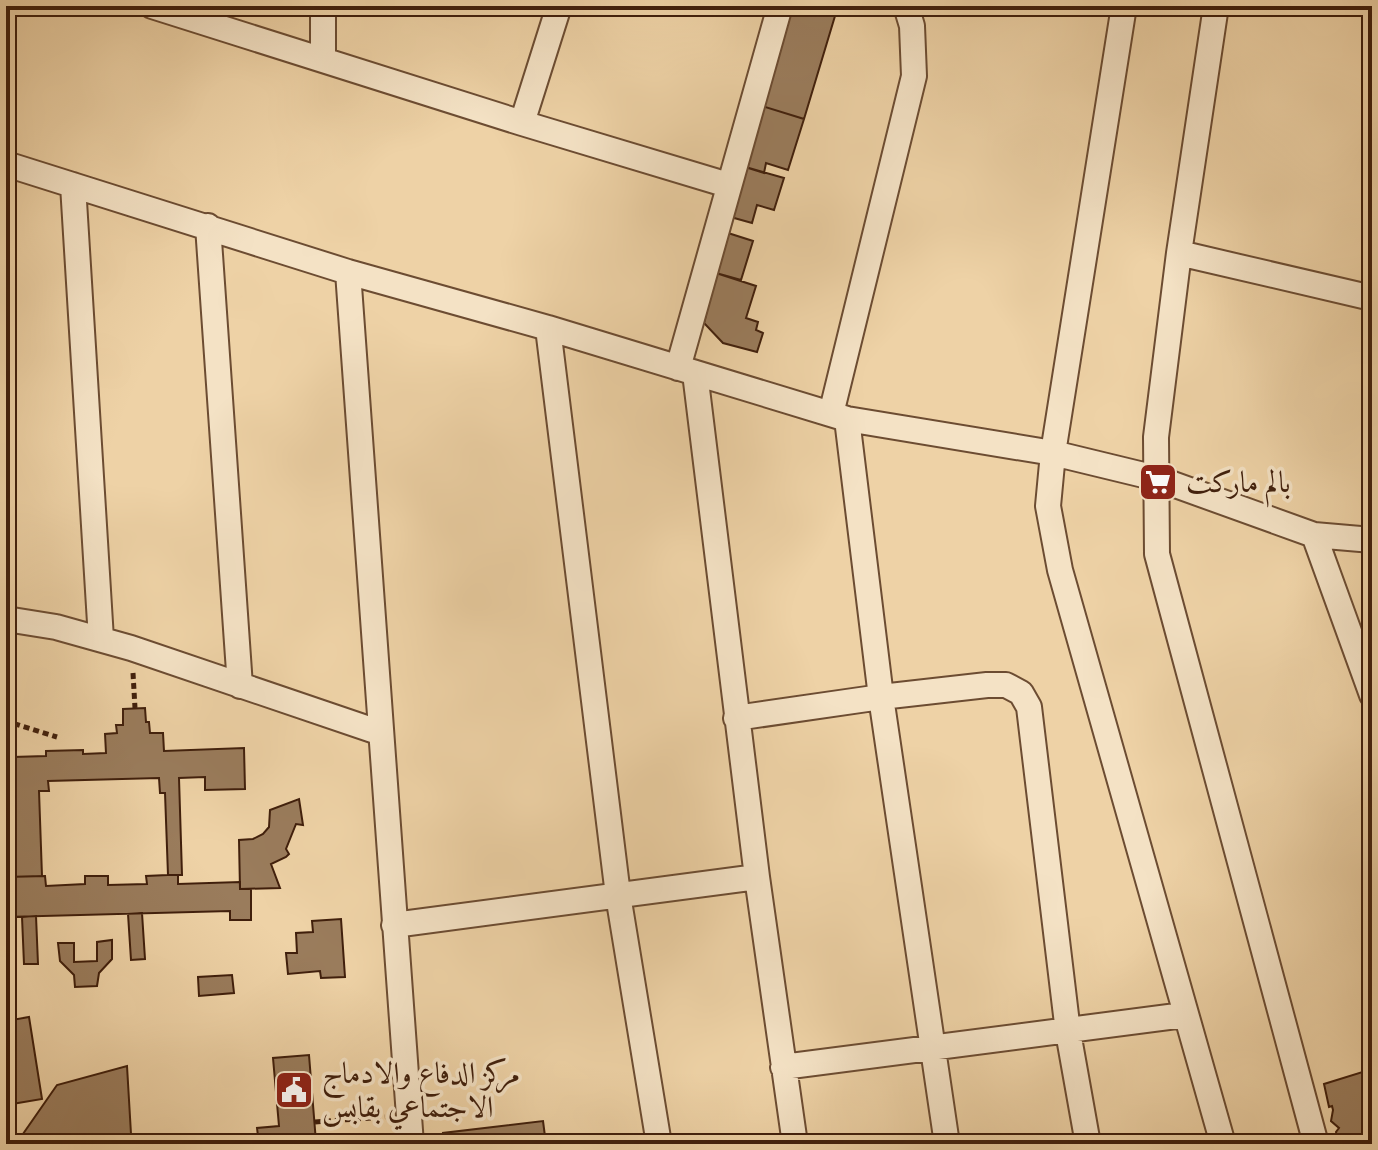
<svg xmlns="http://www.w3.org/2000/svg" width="1378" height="1150" font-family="'IM FELL English',Amiri,serif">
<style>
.building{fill:#9a7c5c;stroke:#401f0c;stroke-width:2}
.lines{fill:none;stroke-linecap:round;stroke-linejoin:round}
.minor-casing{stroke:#6c4c32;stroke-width:28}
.path{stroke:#401f0c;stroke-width:5;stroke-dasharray:6 4;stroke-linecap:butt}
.minor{stroke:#f4e2c5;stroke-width:24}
.labels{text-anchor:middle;stroke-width:7;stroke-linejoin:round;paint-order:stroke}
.poi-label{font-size:30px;fill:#401f0c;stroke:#f4e2c5;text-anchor:start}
</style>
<rect width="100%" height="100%" fill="#eed2a6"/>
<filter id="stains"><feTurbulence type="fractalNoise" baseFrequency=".0025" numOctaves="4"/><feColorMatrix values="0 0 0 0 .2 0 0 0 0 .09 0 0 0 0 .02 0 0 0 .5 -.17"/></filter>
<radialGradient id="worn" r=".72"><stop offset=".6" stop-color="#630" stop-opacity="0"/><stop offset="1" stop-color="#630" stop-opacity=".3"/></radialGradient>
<!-- building -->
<path class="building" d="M 789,6 L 838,6 L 804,119 L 759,105 Z
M 759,105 L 804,119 L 788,170 L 766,163 L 764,173 L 742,166 Z
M 742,166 L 784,178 L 774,210 L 757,205 L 752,223 L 727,216 Z
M 728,233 L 753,241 L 741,280 L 716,273 Z
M 716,273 L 756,286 L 746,318 L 758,322 L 756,330 L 763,333 L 757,352 L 723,343 L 704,323 Z
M 145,708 L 146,722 L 149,722 L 150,733 L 163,733 L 164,751 L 244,748 L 245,789 L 205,790 L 205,777 L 179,778 L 182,875 L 168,875 L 165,793 L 160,793 L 159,778 L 48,781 L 49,791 L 39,791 L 42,876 L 6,877 L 6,844 L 9,843 L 7,791 L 14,791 L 13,757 L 46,756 L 46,751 L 83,750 L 83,754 L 106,753 L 105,734 L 117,733 L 116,725 L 123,725 L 123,709 Z
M 299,799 L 303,825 L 296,824 L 286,849 L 289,854 L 286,857 L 271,864 L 280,888 L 240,889 L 239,840 L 253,839 L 263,834 L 269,827 L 270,810 Z
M 168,875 L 178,875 L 178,884 L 240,882 L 240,889 L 251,889 L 251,920 L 230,920 L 230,911 L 6,917 L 6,877 L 45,876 L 46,886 L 85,884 L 85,876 L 108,876 L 108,885 L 147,884 L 146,876 Z
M 142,913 L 145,959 L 131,960 L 128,914 Z
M 36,916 L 38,964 L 24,964 L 22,917 Z
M 341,919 L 345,977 L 321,978 L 320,971 L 288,974 L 286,953 L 297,953 L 296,933 L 313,932 L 312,921 Z
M 112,940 L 112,959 L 99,973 L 97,986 L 75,987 L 74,975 L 60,961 L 58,943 L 74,943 L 74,962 L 97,961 L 97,942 Z
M 232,975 L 234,993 L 199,996 L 198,977 Z
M 29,1017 L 42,1099 L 6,1105 L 6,1021 Z
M 309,1055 L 316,1142 L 259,1144 L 257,1128 L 279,1126 L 273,1058 Z
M 127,1066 L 131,1134 L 124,1144 L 16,1144 L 57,1085 Z
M 1372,1069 L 1372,1109 L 1365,1111 L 1370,1129 L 1372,1128 L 1372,1144 L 1339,1144 L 1336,1132 L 1339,1128 L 1331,1121 L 1333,1110 L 1332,1106 L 1329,1107 L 1324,1084 Z
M 543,1121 L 546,1144 L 444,1144 L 443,1133 Z"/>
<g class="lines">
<defs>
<path id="minor" d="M 152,6 L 522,123 L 728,185
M 323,6 L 323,59
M 1124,6 L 1053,453 L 1048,506 L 1060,570 L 1223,1144
M 1216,6 L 1179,253 L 1156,437 L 1157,554 L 1316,1144
M 522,123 L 559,6
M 6,164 L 348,272 L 548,328 L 847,419 L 1053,453 L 1156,478 L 1314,535 L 1372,540
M 73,185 L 101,639
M 208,226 L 240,686
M 1179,253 L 1372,298
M 348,272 L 411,1144
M 548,328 L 618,895 L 659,1144
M 678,368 L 780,6
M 695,373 L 757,877 L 795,1144
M 831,414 L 914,76 L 912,26 L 906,6
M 847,419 L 881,697 L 947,1144
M 1314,535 L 1372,695
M 6,619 L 56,627 L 131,648 L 381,733
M 736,718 L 881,697 L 987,685 L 1006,685 L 1021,693 L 1029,707 L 1068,1032 L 1088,1144
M 394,925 L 757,877
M 783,1067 L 1184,1015"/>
</defs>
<!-- minor casing -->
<use href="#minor" class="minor-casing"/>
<!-- path -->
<path class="path" d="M 133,673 L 135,708
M 6,718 L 12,723 L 57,737
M 315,1122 L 385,1117"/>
<!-- minor -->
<use href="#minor" class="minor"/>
</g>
<!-- icons -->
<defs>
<symbol id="supermarket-square" viewBox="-11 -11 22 22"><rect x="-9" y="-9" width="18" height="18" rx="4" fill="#8f2418" stroke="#f4e2c5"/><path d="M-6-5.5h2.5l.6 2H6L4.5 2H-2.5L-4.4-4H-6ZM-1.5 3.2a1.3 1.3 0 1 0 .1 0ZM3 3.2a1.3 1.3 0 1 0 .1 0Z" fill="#fff"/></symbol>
<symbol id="civic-square" viewBox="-11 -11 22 22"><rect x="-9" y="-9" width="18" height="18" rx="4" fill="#8f2418" stroke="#f4e2c5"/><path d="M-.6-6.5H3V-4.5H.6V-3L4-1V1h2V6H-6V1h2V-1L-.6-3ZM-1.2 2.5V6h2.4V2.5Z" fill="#fff"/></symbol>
</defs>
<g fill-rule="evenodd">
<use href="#supermarket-square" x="1136" y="460" width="44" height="44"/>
<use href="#civic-square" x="272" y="1068" width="44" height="44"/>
</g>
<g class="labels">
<!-- poi labels -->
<g class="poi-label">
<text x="1186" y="492">بالم ماركت</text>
<text x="322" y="1083">مركز الدفاع والادماج<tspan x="322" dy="34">الاجتماعي بقابس</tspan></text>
</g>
</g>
<!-- margin -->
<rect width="1378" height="1150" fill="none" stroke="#eed2a6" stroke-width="32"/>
<rect x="8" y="8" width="1362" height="1134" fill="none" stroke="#401f0c" stroke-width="4"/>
<rect x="16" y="16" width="1346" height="1118" fill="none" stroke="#401f0c" stroke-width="2"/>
<rect width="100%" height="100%" filter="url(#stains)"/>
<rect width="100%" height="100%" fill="url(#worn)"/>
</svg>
